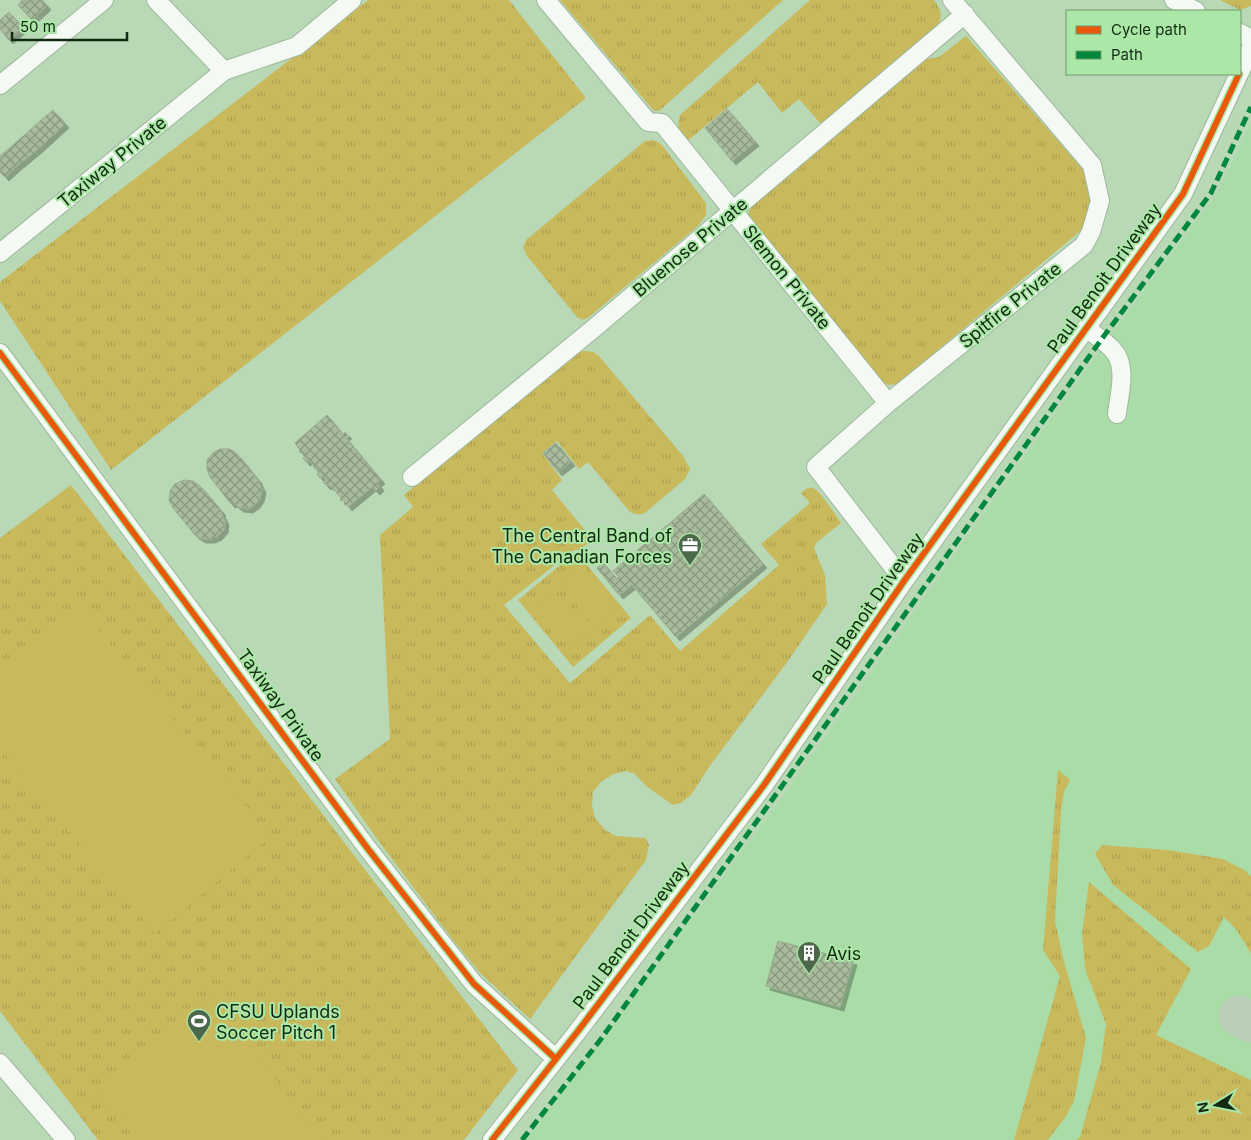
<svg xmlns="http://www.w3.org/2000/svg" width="1251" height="1140" font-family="Inter,sans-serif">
	<defs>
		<pattern id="grass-tufts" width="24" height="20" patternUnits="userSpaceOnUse" patternTransform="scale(1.25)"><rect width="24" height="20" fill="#c9b95d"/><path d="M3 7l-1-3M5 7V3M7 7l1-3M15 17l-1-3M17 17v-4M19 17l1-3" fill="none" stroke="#ac9f50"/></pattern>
		<pattern id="building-cross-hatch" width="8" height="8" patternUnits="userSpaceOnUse" patternTransform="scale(1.25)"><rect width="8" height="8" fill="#a8bb9d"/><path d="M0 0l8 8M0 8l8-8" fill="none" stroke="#88987f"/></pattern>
		<filter id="shadow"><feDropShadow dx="4" dy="4" stdDeviation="0" flood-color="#0004"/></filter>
	</defs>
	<rect width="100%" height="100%" fill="#b8d8b6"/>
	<path fill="#aadca7" d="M1251,123V1140H526L784,795L1116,328L1218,192Z"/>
	<path fill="url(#grass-tufts)" d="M368,0H509L586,98L111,470L0,301V282Z
		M560,0H783L659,111H654Z
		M810,0H934C941,10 943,14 938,25L821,124L799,99L782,113L758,82L686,142C679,132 677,127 680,115Z
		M1220,0H1251V6L1240,10Z
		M966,36L1086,173C1093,198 1099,213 1078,233L897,384L889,385L884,383L748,219C748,201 767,191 781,183L926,59L939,57Z
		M654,140L662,145L706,203V215L699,225L589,317L582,320L577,317L527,256L523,247L526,240L645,141Z
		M585,351L593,352L599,356L683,456L690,469L685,479L645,513C639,515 636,515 630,512L588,462L579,469L557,441L542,453L562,480L552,490L593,540L579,550H574L504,605L570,683L650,615L680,651L779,565L761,544L810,503L801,493C804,490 808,487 813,488C820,490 836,516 841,523L817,542L814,548L825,575L827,604L788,661L709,767L691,795L681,803L673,805L646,786L635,774L627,771L614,774L602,781L593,792L592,806L595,818L605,830L616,836L646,838L649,845L646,860L530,1019L480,973L453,940L377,839L335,779L390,739L380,535L413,507L404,495L577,352Z
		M71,485L518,1070L464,1140H98L0,1011V538Z
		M576,552L631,618L573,667L518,600Z
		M1058,770L1070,780L1064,792L1061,811L1055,921L1063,958L1086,1038L1074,1101L1065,1118L1048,1140H1014L1060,976L1043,950Z
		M1102,845L1168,850L1223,859L1246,871L1251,877V953L1235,928L1224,917L1209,946L1198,952L1113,885L1095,854Z
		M1089,882L1191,969L1156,1035L1251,1080V1140H1077L1080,1137L1101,1062L1106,1024L1085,969L1082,934Z"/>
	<path fill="#c9b95d" d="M579,569L614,611L595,627L560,586Z
		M554,591L589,633L570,649L535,607Z
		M81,609L271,836L155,934L0,748V678Z
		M209,996L323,1140H137L95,1087Z"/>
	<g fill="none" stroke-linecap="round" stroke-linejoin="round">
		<path stroke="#baceb8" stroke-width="41" d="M1239,1016L1251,1022"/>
	</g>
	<path fill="url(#building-cross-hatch)" stroke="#99ab8e" filter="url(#shadow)" d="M22,0H42L47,6L32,20L18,5Z
		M9,12L23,28L9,40L0,29V20Z
		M727,109L755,142L732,161L705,128Z
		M53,110L65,124L53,135L40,121Z
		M40,121L53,135L40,147L27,133Z
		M27,133L40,147L28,157L15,143Z
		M15,143L28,157L17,166L5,152Z
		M5,152L17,166L5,177L0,172V156Z
		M327,415L343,435L345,432L348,435L345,437L381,480L377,483L380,487L376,491L372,487L348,507L343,500L341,501L340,499L341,498L332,487L329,486V484L327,486L323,482L326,480L323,476L320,478L317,474L319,472L313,467L314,466L309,460L306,462L303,458L305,456L299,451L300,450L295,443Z
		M556,443L571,462L558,472L543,453Z
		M220,449H230L237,454L259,481H258L262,489L260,498L256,504L249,509L240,508L233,503L231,504L210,477L207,469V460L213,453Z
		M184,480L193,481L200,486L222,512L221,513L225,521L224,529L218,536L211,539H202L195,535L173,508L169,500L170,491L175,484Z
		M704,494L763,564L676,637L632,585L619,595L597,568L603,563L617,579L619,577L613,571Z
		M778,941L853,961L840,1007L766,986Z"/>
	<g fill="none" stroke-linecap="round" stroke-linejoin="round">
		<g stroke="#9eb79c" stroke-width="20">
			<path id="street" d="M156,0L224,71
				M546,0L648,122L662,123L888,403
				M1174,0L1196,11
				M1240,33L1251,39
				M1240,72L1251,48
				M0,85L104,0
				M0,253L224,71L297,46L352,0
				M1086,328C1095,335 1106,342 1113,350C1128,366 1119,395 1117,414
				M0,353L368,849L474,984L556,1059
				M412,477L593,329L965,14
				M904,581L816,467L888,403L1084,245L1091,232L1100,201L1092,165L952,0
				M0,1063L66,1140
				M492,1140L578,1031L764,785L904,581L1183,194L1239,74"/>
		</g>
		<use href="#street" stroke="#f4f9f4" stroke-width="18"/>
		<path stroke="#00873e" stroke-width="5" stroke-dasharray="10 5" stroke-linecap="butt" d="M522,1140L601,1039L1101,340L1211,193L1251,107"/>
		<g stroke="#abe7a7" stroke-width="9">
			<path id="cycleway" d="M0,353L368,849L474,984L556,1059
				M492,1140L578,1031L764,785L904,581L1183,194L1239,74"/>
		</g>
		<use href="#cycleway" stroke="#e8590c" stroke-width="6"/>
	</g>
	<defs>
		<g id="office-pin" transform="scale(1.25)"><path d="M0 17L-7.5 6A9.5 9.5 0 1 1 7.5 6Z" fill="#4d674b" stroke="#abe7a7"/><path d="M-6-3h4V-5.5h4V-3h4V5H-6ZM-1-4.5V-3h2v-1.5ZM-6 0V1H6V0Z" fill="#fff"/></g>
		<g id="building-pin" transform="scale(1.25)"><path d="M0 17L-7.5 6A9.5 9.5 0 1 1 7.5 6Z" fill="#4d674b" stroke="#abe7a7"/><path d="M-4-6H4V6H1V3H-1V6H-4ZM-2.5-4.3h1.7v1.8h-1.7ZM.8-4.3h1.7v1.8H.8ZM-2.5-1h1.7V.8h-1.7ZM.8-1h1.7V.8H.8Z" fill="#fff"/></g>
		<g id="stadium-pin" transform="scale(1.25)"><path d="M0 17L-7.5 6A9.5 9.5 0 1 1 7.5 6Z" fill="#4d674b" stroke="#abe7a7"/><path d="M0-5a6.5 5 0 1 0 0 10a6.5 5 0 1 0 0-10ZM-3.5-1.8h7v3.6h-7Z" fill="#fff"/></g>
	</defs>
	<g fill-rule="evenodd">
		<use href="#office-pin" x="690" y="545"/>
		<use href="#building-pin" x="809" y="953"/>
		<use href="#stadium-pin" x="199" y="1021"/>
	</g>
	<g text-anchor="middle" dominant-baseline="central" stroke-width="4" stroke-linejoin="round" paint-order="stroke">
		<g font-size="18" fill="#132a12" stroke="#abe7a7">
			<text transform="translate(112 162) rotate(-39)">Taxiway Private</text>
			<text transform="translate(690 247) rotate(-40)">Bluenose Private</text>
			<text transform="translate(787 277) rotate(51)">Slemon Private</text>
			<text transform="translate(1104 278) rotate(-54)">Paul Benoit Driveway</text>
			<text transform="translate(1010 305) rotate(-39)">Spitfire Private</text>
			<text transform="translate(868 608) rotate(-55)">Paul Benoit Driveway</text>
			<text transform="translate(281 705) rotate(54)">Taxiway Private</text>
			<text transform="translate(631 935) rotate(-53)">Paul Benoit Driveway</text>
		</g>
		<g font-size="18" fill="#132a12" stroke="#abe7a7" text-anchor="start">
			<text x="672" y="535" text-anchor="end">The Central Band of<tspan x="672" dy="21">The Canadian Forces</tspan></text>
			<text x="826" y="953">Avis</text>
			<text x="216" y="1011">CFSU Uplands<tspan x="216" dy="21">Soccer Pitch 1</tspan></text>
		</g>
	</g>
	<rect x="1066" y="10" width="175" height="65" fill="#abe7a7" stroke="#6e9b6b"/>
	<rect x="1076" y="26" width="25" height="8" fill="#e8590c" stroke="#6e9b6b"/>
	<text x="1111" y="35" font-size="15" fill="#132a12">Cycle path</text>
	<rect x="1076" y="51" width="25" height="8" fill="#00873e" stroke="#6e9b6b"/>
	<text x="1111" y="60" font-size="15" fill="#132a12">Path</text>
	<g transform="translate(1216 1105) rotate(260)" stroke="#abe7a7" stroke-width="4" paint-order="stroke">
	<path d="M0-4L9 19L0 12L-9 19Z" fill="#132a12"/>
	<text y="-8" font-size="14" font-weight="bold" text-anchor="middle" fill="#132a12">N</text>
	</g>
	<path d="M12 32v8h115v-8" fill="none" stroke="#132a12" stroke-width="2.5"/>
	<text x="20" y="32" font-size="15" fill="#132a12" stroke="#abe7a7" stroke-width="4" paint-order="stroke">50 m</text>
</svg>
